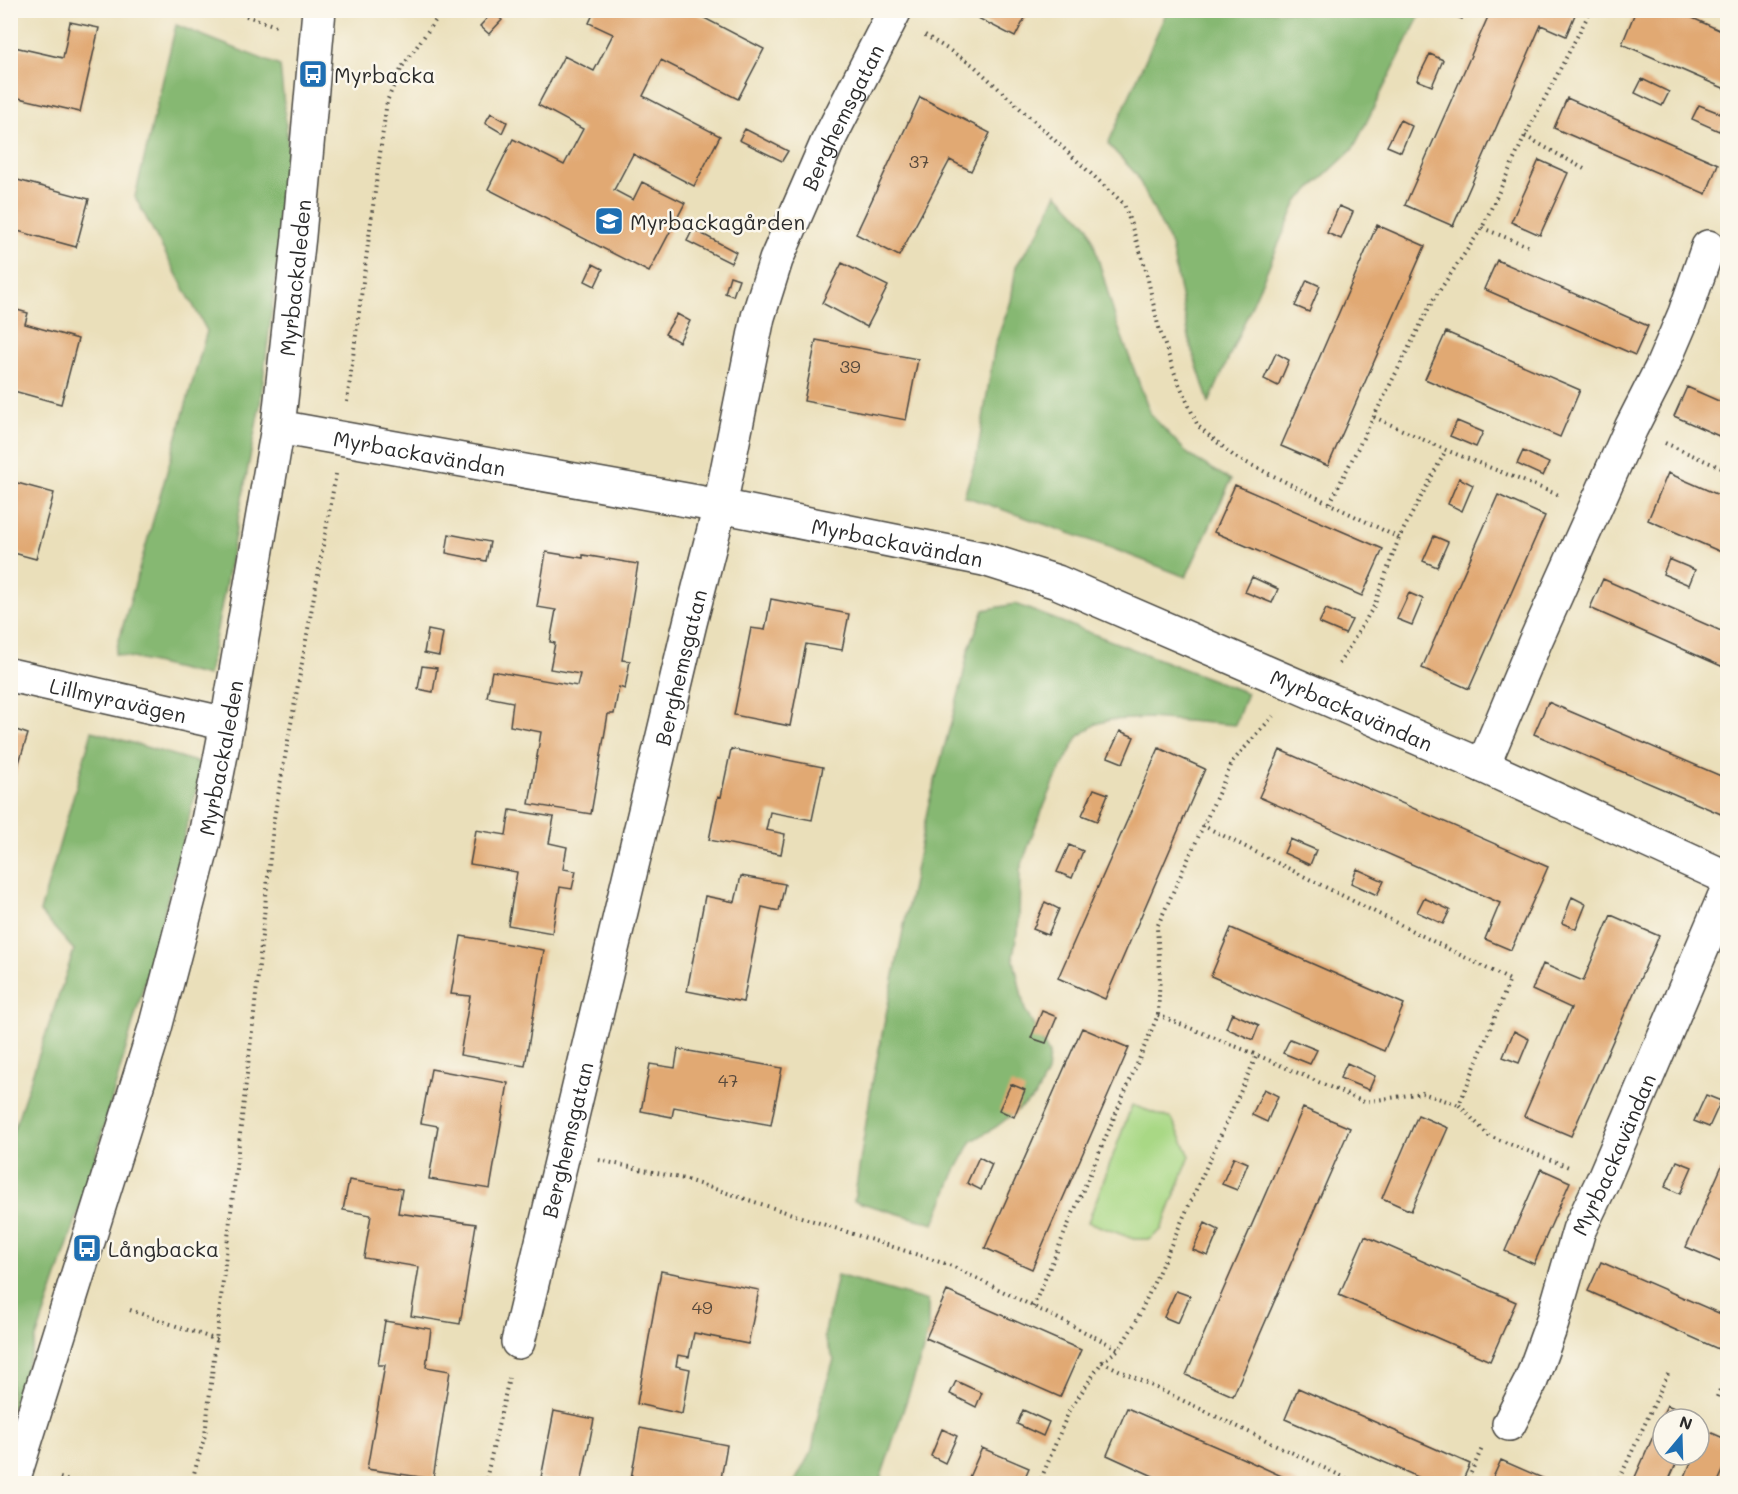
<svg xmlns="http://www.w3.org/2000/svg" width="1738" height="1494" font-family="Mali,sans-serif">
	<rect width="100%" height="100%" fill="#fbf7ec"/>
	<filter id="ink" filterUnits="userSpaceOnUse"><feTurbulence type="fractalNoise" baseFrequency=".0167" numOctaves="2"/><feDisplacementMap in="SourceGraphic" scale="12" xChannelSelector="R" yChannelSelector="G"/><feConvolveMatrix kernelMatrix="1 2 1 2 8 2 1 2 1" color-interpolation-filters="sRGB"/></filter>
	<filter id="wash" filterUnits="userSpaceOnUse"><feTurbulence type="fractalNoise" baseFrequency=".008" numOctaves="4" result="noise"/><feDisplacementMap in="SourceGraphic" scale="24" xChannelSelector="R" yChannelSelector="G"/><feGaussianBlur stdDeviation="1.35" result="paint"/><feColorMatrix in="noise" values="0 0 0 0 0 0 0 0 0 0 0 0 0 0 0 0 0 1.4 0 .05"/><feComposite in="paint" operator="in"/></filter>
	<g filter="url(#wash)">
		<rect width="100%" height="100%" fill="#eadfba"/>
		<path fill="#a9d885" stroke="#6a8258" stroke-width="1.5" d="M1132,1105L1172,1119L1190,1156L1161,1230L1150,1239H1134L1088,1222Z"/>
		<path fill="#86b872" stroke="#58724e" stroke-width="1.5" d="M1167,11H1422L1353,149L1297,202L1209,403L1191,347L1171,245L1136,174L1108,144Z
			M176,25L280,66L290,164L260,405L208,676L115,654L207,331L135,197Z
			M1057,193L1089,227L1116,321L1151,415L1190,456L1231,480L1186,577L1106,546L964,496L977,456L995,345L1011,301L1016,266L1040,230Z
			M1015,604L1247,693L1235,725L1149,718L1110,720L1096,724L1078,737L1056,778L1034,830L1020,870L1019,921L1013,956L1025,1010L1049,1054L1047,1073L1035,1097L996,1127L972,1141L955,1172L934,1224L854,1201L872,1084L928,807L962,682L968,651L984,610Z
			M92,731L203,764L162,920L88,1184L11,1413V1138L74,950L40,912Z
			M837,1275L928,1301V1330L922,1354L879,1483H794L812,1450L821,1400L834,1360L824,1337Z"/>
		<g id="blocks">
			<path fill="#e1a973" d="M595,10H689L764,49L738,99L661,60L643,96L720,136L694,186L633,154L614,190L633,200L642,182L685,203L649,272L488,189L513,139L564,165L583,129L538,105L564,56L594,71L613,34L589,23Z
				M969,10H1029L1015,37L968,13Z
				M1448,10H1465L1462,19L1447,13Z
				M1491,10H1508L1519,15L1521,10H1577L1566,36L1541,25L1453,226L1405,205Z
				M1636,10H1675L1728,34V90L1622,44Z
				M493,12L502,20L489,34L480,26Z
				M70,22L99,28L80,112L10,96V46L63,58Z
				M1430,54L1443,60L1432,86L1417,80Z
				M1642,79L1669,92L1662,106L1635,93Z
				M920,97L990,133L971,171L950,160L899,256L856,234Z
				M1567,98L1718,164L1706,194L1554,128Z
				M1699,105L1727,116L1719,131L1692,119Z
				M491,113L507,122L502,133L485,123Z
				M1400,120L1412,126L1401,152L1387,146Z
				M745,129L788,151L782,161L739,140Z
				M1539,160L1568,173L1540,235L1511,222Z
				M10,178L89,199L76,247L10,229Z
				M1339,206L1353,212L1341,239L1327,233Z
				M1377,225L1425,246L1328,466L1281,446Z
				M693,229L736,252L731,263L687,241Z
				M1497,260L1648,326L1635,355L1484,289Z
				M842,263L888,286L867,327L822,303Z
				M593,264L603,269L595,286L585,281Z
				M730,276L739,279L733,296L725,293Z
				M1307,280L1320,286L1309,312L1295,306Z
				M10,308L28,313L25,324L78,339L61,404L10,390Z
				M677,314L690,321L679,342L665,334Z
				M1446,332L1580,390L1560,437L1425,379Z
				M816,340L918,359L906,420L804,401Z
				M1276,353L1289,360L1278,386L1264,379Z
				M1687,387L1728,405V440L1674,416Z
				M1457,421L1483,432L1476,447L1450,436Z
				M1523,451L1549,463L1543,476L1517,464Z
				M1668,473L1728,499V555L1648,520Z
				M1459,478L1473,485L1462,511L1448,504Z
				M10,481L54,493L36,559L10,552Z
				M1235,485L1383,549L1362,596L1214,532Z
				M1498,495L1545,516L1469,689L1422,668Z
				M449,534L490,542L486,561L446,553Z
				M1434,536L1448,542L1437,567L1423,561Z
				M546,552L583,558V555L638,564L622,660L630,661L625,689L619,687L614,714H608L591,814L529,804L541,732L510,726L513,702L487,697L492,671L577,686L580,674L550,669L555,643L550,642L556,610L537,607Z
				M1669,559L1695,570L1689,585L1663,574Z
				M1252,577L1278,589L1272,603L1245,592Z
				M1603,579L1728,634V669L1590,608Z
				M1409,593L1423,599L1412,625L1397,619Z
				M771,599L849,614L842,650L806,644L790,726L734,715L751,628L765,630Z
				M1326,609L1352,620L1345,634L1319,623Z
				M428,630L443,633L439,656L424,653Z
				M422,666L437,668L433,692L418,689Z
				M1548,702L1728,779V817L1534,734Z
				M10,728L28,734L11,788H10Z
				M1120,731L1134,737L1123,763L1108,757Z
				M1159,748L1205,769L1105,999L1058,978Z
				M731,749L823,767L812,820L770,812L766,830L785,834L781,854L709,840L718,796L721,797Z
				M1280,750L1548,867L1511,950L1485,939L1500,903L1259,797Z
				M1094,789L1108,794L1097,821L1082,815Z
				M510,810L554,817L549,843L567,847L563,869L576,871L572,889L560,887L552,933L508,925L517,872L470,864L476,830L506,835Z
				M1290,839L1316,850L1310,865L1284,853Z
				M1069,845L1083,851L1072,878L1057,872Z
				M1357,869L1384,881L1377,895L1351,883Z
				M741,876L785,884L779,911L762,907L743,1002L687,991L705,896L735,902Z
				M1572,897L1586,904L1576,929L1562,923Z
				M1424,898L1450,910L1443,924L1417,912Z
				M1045,902L1059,909L1048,935L1033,929Z
				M1611,915L1659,936L1571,1136L1524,1116L1571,1008L1532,990L1543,964L1583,981Z
				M1231,928L1404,1004L1384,1051L1211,976Z
				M461,936L544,950L525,1066L460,1055L470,996L451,994Z
				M1042,1011L1057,1017L1046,1043L1031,1038Z
				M1232,1013L1259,1025L1253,1040L1226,1028Z
				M1082,1028L1129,1048L1032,1269L985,1248Z
				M1514,1031L1529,1039L1519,1063L1503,1057Z
				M1290,1039L1317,1050L1310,1064L1283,1053Z
				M678,1049L782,1068L771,1125L674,1107L672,1117L641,1111L650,1064L675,1068Z
				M1347,1063L1375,1076L1369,1090L1340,1078Z
				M431,1069L508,1083L490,1189L429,1179L438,1126L421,1123Z
				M1011,1084L1025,1090L1014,1117L999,1110Z
				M1264,1089L1278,1096L1267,1122L1252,1115Z
				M1706,1095L1721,1101L1709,1127L1694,1121Z
				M1303,1108L1350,1128L1233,1396L1186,1375Z
				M1418,1115L1448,1128L1411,1211L1382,1198Z
				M1728,1152V1265L1686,1247Z
				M979,1157L992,1164L981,1190L967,1183Z
				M1234,1157L1248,1163L1237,1190L1222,1184Z
				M1677,1161L1692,1167L1680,1194L1665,1187Z
				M1541,1169L1570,1182L1534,1264L1505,1251Z
				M349,1180L402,1189L398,1213L476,1224L460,1324L411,1316L419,1267L364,1258L371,1215L343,1210Z
				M1205,1223L1219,1230L1208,1256L1193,1250Z
				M1365,1236L1516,1302L1490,1361L1339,1295Z
				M1601,1262L1728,1317V1346L1725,1352L1588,1291Z
				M661,1271L759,1290L748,1344L694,1333L689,1357L678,1355L676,1366L690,1369L682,1414L637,1404Z
				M947,1291L1081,1350L1060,1397L926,1338Z
				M1176,1291L1190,1296L1178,1323L1164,1317Z
				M385,1321L431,1329L426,1367L450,1371L433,1479L367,1469L385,1365H378Z
				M956,1381L982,1393L976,1407L950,1394Z
				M1298,1388L1470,1464L1461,1484H1434L1285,1419Z
				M1667,1405L1700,1419H1663V1455H1680L1667,1484H1632Z
				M1127,1408L1242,1458L1299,1484H1170L1164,1481L1107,1455Z
				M1023,1410L1049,1422L1043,1436L1017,1424Z
				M554,1411L594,1419L581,1484H568L541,1478Z
				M640,1428L727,1445L720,1484H630Z
				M942,1429L957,1436L945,1463L931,1456Z
				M1705,1430L1728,1440V1460L1717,1484H1682L1694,1455H1699V1444Z
				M982,1448L1029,1468L1022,1484H966Z
				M1501,1460L1556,1484H1490Z"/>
		</g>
	</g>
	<g filter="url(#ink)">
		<use href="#blocks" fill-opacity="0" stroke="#484640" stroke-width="1.5"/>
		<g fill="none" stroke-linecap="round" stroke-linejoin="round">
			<g stroke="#484640" stroke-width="36">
				<g id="minor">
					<path id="s1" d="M278,427L720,506L984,559L1057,582L1483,766L1728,878"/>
					<path id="s2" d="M10,675L227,724"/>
					<path d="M1483,766L1535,642L1631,428L1661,369L1685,313L1708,247"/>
					<path id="s3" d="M518,1342L690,623L720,506L758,317L776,260L827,143L895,10"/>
					<path id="s4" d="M1509,1424L1531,1381L1552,1323L1579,1230L1603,1180L1728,888"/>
					<path id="s5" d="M12,1484L155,1028L204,841L227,724L278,427L299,236L319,10"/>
				</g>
			</g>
			<path stroke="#484640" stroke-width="4" stroke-dasharray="1.5 4.5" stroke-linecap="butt" d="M229,10L279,27
				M925,35L973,65L1124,204L1145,266L1158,325L1176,377L1198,426L1235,457L1399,538
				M1525,136L1586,170
				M1482,228L1528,246
				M347,402L387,101L402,67L443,10
				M1374,417L1446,450L1561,496
				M1665,443L1728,471
				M1330,503L1433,300L1482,228L1525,136L1591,10
				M1339,664L1374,606L1399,538L1446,450
				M1202,825L1510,980L1459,1105L1489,1136L1569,1167
				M1158,1015L1257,1055L1364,1102L1422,1093L1459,1105
				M599,1160L684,1179L952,1266L1119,1349
				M1033,1307L1158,1015L1160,974L1157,927L1233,761L1273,716
				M130,1310L217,1340
				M1102,1362L1358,1484
				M1717,1397L1728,1370
				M60,1478L79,1484
				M191,1484L205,1435L254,1014L274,818L336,474
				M485,1484L509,1378
				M1039,1484L1069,1411L1102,1362L1119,1349L1137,1320L1257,1055
				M1466,1484L1482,1448
				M1617,1484L1668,1374"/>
			<use href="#minor" stroke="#fff" stroke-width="33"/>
		</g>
	</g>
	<defs>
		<g id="bus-square" transform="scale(1.5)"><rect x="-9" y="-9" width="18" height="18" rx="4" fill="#1f6fb2" stroke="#fbf7ec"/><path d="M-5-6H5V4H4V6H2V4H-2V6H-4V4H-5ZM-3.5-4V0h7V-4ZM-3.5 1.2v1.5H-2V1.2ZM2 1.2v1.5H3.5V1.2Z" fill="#fff"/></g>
		<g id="school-square" transform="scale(1.5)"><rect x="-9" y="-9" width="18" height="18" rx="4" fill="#1f6fb2" stroke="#fbf7ec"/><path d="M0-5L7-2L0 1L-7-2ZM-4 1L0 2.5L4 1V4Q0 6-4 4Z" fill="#fff"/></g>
	</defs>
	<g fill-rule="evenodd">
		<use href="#bus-square" x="313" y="74"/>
		<use href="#school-square" x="609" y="221"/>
		<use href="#bus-square" x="87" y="1248"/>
	</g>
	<g text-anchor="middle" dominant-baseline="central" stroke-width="5" stroke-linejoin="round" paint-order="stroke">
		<g font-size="18" fill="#584a3d">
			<text x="919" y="161">37</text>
			<text x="850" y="366">39</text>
			<text x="728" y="1080">47</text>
			<text x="702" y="1307">49</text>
		</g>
		<g font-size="21" fill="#2b2b2b" stroke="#fbf7ec" text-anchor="start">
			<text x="334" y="74">Myrbacka</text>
			<text x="630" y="221">Myrbackagården</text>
			<text x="108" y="1248">Långbacka</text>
		</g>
		<g font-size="21" fill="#2b2b2b" stroke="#fbf7ec">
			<text stroke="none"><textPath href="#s3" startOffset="1270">Berghemsgatan</textPath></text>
			<text stroke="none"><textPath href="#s5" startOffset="1242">Myrbackaleden</textPath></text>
			<text stroke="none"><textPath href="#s1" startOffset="144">Myrbackavändan</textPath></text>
			<text stroke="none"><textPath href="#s1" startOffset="630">Myrbackavändan</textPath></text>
			<text stroke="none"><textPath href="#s3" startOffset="694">Berghemsgatan</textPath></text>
			<text stroke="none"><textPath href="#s2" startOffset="111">Lillmyravägen</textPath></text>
			<text stroke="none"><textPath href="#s1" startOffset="1116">Myrbackavändan</textPath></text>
			<text stroke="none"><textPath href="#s5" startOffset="756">Myrbackaleden</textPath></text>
			<text stroke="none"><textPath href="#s3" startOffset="208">Berghemsgatan</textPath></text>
			<text stroke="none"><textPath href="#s4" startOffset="290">Myrbackavändan</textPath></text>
		</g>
	</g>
	<rect width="1738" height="1494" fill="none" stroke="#fbf7ec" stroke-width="36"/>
	<g transform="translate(1681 1437) rotate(19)"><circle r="28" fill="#fbf7ec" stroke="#a8a59f" stroke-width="1.5"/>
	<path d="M0-4.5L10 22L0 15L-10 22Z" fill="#1f6fb2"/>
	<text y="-9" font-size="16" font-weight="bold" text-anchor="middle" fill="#2b2b2b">N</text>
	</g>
</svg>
